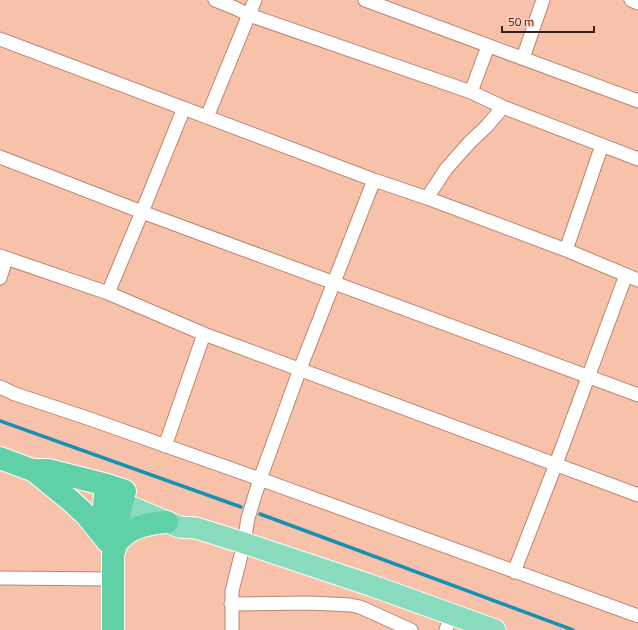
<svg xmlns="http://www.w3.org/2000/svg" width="638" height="630" font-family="'Titillium Web',sans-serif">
	<rect width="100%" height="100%" fill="#f7c1aa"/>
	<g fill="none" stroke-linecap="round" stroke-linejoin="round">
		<path stroke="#1890b3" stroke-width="3.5" d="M0,421L241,507
			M260,514L573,630"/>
		<g stroke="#b98671" stroke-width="15">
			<path id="minor" d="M215,0L235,8L249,15L471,92L503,107L638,159
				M365,0L638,101
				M631,0L638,3
				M0,39L374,180L427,198L566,250L638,280
				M523,58L543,0
				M471,92L488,46
				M207,117L255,0
				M0,157L142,212L638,395
				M427,198L446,169L470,142L487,126L503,107
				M566,250L602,145
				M0,256L108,293L204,334L638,495
				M0,278L6,259
				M108,293L142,212L184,108
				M0,387L15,394L90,419L260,479L638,616
				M165,446L204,334
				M514,572L556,464L626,275
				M0,578L113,579
				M231,604L306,603L332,604L350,605L360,607L411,630
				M232,630V591L244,543L248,518L260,479L300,369L374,180
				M446,630L451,614"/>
		</g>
		<g stroke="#fff" stroke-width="23">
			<path id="primary" d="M122,503L179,527L196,528L244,543L370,585L495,630"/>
		</g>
		<g stroke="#fff" stroke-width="24">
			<path id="trunk" d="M0,458L32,470L45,477
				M32,470H48L107,485L125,491L120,511L117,542L113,555V630
				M38,474L71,501L86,515L108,542
				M107,485C103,503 102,523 107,541
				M117,542C120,540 123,536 126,534C138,525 153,523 167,522"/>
		</g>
		<use href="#minor" stroke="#fff" stroke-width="13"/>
		<use href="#primary" stroke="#88dcbd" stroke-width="21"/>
		<use href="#trunk" stroke="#60d0a7" stroke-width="22"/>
	</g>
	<path d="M502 26v6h92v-6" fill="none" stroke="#342018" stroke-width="2"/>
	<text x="508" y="26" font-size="12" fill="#342018" stroke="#fdd1bf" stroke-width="3" paint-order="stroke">50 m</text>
</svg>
